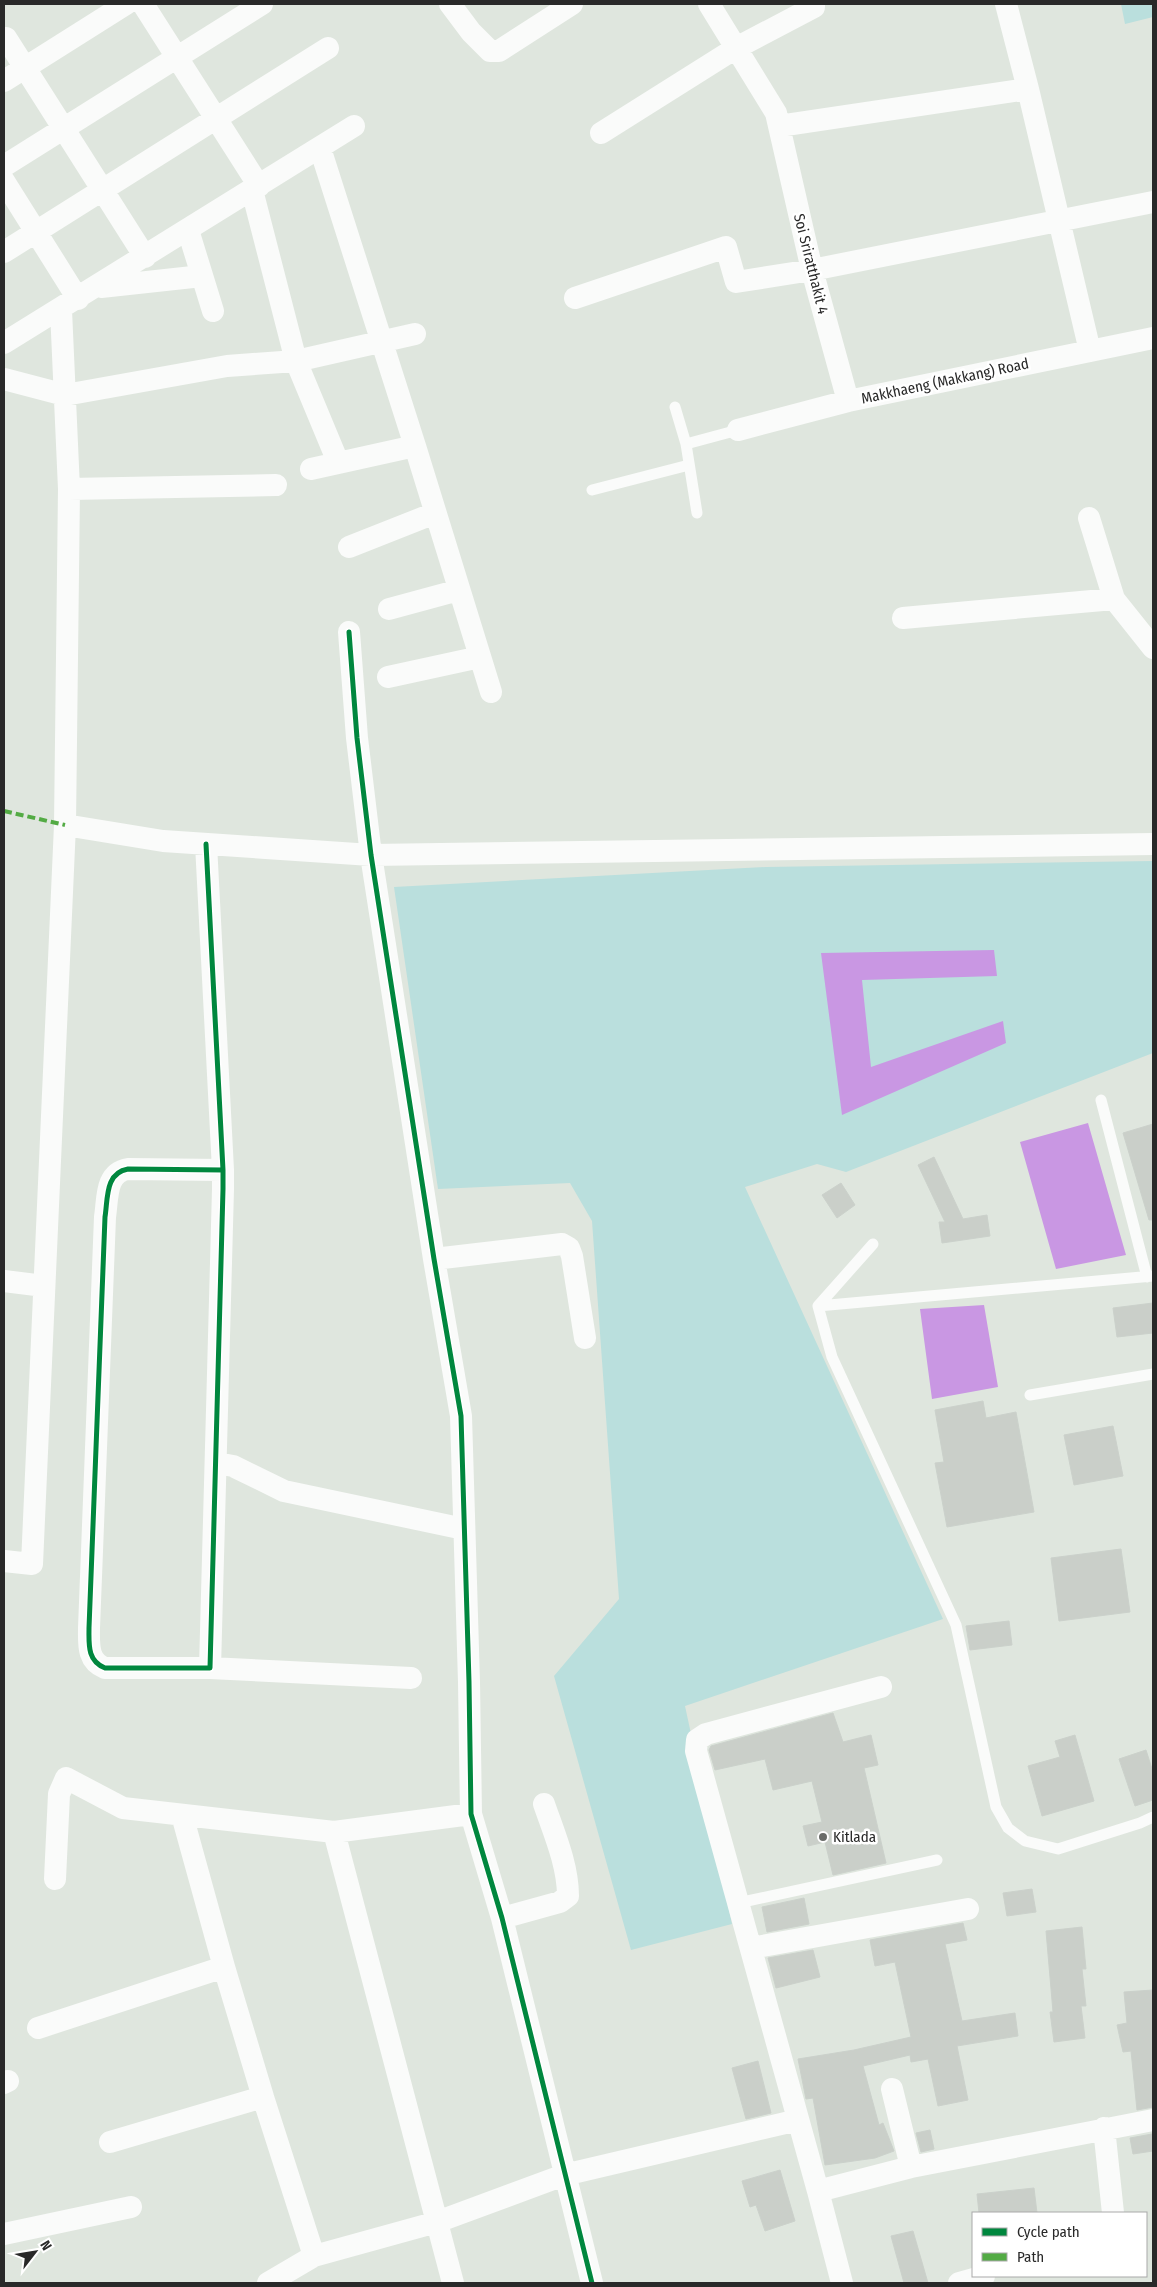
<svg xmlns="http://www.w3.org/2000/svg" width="1157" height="2287" font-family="'Fira Sans Condensed',sans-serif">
	<rect width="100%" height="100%" fill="#dfe6de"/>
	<path fill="#badfdd" d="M1121,4H1153V17L1125,24Z
		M1153,861V1053L846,1172L817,1164L745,1187L943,1619L685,1706L732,1924L631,1950L554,1676L619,1599L592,1221L570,1183L438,1189L394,887L766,867Z"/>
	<path fill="#c997e3" d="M994,950L997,976L862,980L871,1067L1003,1021L1006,1043L842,1115L821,953Z
		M1088,1123L1126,1255L1056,1269L1020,1142Z
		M984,1305L998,1387L932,1399L920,1309Z"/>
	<path fill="#cacfc9" stroke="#cbd1cb" d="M1153,1124V1220H1149L1123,1133Z
		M934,1157L963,1219L987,1215L990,1236L942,1243L939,1222H945L918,1165Z
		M841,1183L855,1205L837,1218L822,1195Z
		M1153,1303V1333L1117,1337L1113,1308Z
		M983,1401L986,1418L1016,1412L1034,1512L947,1527L935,1463L944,1462L935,1410Z
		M1113,1426L1123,1476L1074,1485L1064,1435Z
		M1121,1549L1130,1612L1059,1621L1051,1558Z
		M1009,1621L1012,1645L970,1650L966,1626Z
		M833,1713L843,1742L871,1735L878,1765L864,1768L886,1863L833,1875L825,1842L808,1846L803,1826L822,1822L812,1781L773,1790L765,1759L715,1770L709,1750L711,1746Z
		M1075,1735L1094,1801L1042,1816L1028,1766L1060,1757L1055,1741Z
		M1146,1750L1153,1772V1800L1135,1806L1119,1759Z
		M1032,1889L1036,1912L1007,1916L1003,1893Z
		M804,1898L809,1924L767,1932L762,1907Z
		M963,1923L967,1940L945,1944L962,2021L1015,2013L1018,2036L957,2046L968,2100L938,2106L928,2059L911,2062L910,2055L863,2066L879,2125L883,2123L894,2151L875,2158L825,2165L813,2098L806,2099L798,2059L854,2050L911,2037L895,1962L875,1966L870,1940Z
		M1082,1927L1086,1969H1082L1086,2006H1081L1085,2038L1054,2042L1050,2012H1053L1046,1931Z
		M813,1950L820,1977L776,1988L768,1958Z
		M1153,1990V2107L1137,2110L1131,2051L1123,2052L1117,2025L1127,2023L1124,1992Z
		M758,2061L771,2113L746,2119L732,2068Z
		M930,2130L934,2149L921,2152L916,2133Z
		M1152,2134L1153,2151L1133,2154L1130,2138Z
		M780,2170L795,2221L765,2231L756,2205L750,2207L742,2181Z
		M1034,2188L1037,2213H979L977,2194Z
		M913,2231L928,2283H904L891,2236Z"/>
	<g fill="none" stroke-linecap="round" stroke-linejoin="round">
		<path stroke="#fafbfa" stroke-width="11" d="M675,407L686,444L697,513
			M686,444L738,430
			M592,490L689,465
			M1101,1100L1147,1277
			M873,1244L818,1306L832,1357L956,1625L996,1807L1008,1828L1025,1841L1058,1849L1140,1823L1153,1817
			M818,1306L1153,1276
			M1030,1395L1153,1374
			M738,1903L937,1860"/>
		<path stroke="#fafbfa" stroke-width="22" d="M143,4L259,186
			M450,4L471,32L490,51H499L572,4
			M709,4L776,113L812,270L848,401
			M1006,4L1028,89
			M6,38L145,257
			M4,81L126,4
			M779,126L1028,89L1090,351
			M601,133L736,48L814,7V4
			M4,166L262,4
			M4,181L78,299
			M252,190L296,361L338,462
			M188,230L213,311
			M4,252L328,48
			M101,287L202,276
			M575,298L726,247L736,282L812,270L1153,202
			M61,310L69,489
			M4,343L354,126
			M4,379L65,395L227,366L296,361L415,334
			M738,430L848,401L1153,338
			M415,446L491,692
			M311,469L415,446L320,148
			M1089,518L1114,599L1153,648
			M349,547L435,513
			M389,609L459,590
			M903,618L1114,599
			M349,632L357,738L371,855L434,1259L461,1416L469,1682L471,1814L502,1918L592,2283
			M388,677L480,657
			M65,825L163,841L371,855L1153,844
			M206,844L223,1170V1189L210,1668H105C87,1661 89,1644 89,1628L105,1217C108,1198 105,1173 128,1169L223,1170
			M434,1259L562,1244L569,1248L572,1256L585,1338
			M4,1281L44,1286
			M217,1463L233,1466L284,1491L464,1529
			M4,1561L32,1564L65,825L69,489L276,485
			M210,1668L411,1678
			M182,1815L224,1967
			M55,1879L59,1794L66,1778L123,1808L334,1832
			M502,1918L560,1902L568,1896C568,1865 554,1833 544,1804
			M751,1948L968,1909
			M38,2028L224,1967L263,2097
			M4,2083L8,2081
			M892,2089L911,2167
			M1104,2128L1113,2213
			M110,2142L263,2097L314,2256
			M818,2191L696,1751L697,1740L706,1734L881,1687
			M4,2234L131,2207
			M268,2283L314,2256L437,2222L564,2175L798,2120
			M453,2283L334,1832L471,1814
			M842,2283L818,2191L911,2167L1153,2120
			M959,2283L984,2276"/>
		<path stroke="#53ab44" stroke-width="4" stroke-dasharray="8 4" stroke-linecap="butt" d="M4,811L65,825"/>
		<g stroke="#fff" stroke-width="8">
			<path id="cycleway" d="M349,632L357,738L371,855L434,1259L461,1416L469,1682L471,1814L502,1918L592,2283
				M206,844L223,1170V1189L210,1668H105C87,1661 89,1644 89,1628L105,1217C108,1198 105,1173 128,1169L223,1170"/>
		</g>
		<use href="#cycleway" stroke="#00873e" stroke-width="5"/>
	</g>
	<circle fill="#696b68" stroke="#fff" stroke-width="2" cx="823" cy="1837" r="5"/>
	<g text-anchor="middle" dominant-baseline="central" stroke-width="5" stroke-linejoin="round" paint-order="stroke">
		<g font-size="15" fill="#292929" stroke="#fff">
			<text transform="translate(811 264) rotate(76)">Soi Sriratthakit 4</text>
			<text transform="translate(945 381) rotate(-12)">Makkhaeng (Makkang) Road</text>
		</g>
		<g font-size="15" fill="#292929" stroke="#fff" text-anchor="start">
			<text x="833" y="1837">Kitlada</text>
		</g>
	</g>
	<rect width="1157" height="2287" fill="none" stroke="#292929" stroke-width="10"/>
	<rect x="972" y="2212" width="175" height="65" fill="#ffffff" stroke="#a9a9a9"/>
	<rect x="982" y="2228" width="25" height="8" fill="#00873e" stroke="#a9a9a9"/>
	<text x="1017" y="2237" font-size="15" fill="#292929">Cycle path</text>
	<rect x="982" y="2253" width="25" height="8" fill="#53ab44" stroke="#a9a9a9"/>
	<text x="1017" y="2262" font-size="15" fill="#292929">Path</text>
	<g transform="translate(35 2252) rotate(59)" stroke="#ffffff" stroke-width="4" paint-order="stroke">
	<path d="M0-4L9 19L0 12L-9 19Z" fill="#292929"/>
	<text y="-8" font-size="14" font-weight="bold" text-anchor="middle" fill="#292929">N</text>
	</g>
</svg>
